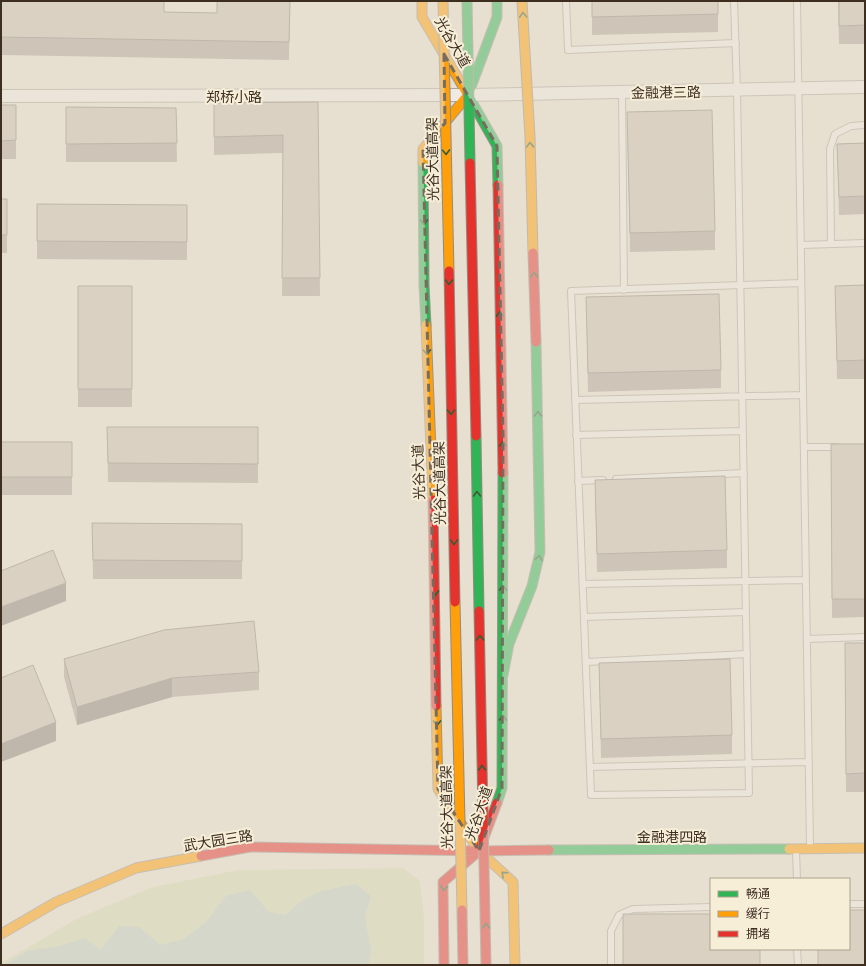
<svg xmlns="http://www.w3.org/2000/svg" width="866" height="966" font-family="'Playfair Display','Noto Sans SC',serif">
	<rect width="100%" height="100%" fill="#e7e0d1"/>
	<path fill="#d6d7b3" d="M403,868L420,881L424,918V965H1V963L78,918L153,887L238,870Z"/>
	<path fill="#bcccc2" d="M356,884L371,896L365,917L371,952L368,965H4L27,951L60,946L85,938L101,950L119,926L139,927L160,945L184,939L207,921L226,896L250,890L269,912L285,915L303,900L321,891Z"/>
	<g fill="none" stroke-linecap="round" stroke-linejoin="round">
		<g stroke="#ada599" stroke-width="8">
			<path id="lane" d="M566,1L568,50L736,43
				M734,1L737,90L749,793L591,795L571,291L801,283
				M797,1L810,847
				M622,93L624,290
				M831,244L830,149L835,134L851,126L865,125
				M801,245L865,243
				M575,400L803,395
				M576,435L743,431
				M804,447H837
				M616,479L744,473
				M578,481L603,480
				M583,584L806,580
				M584,617L746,612
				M807,639L865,637
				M586,662L747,654
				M590,767L809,762
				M796,851L797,879
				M849,904H865
				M797,949L798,965
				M611,965V931L619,915L633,909L711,907"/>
		</g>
		<g stroke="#ada599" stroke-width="14">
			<path id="street" d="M1,96L468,95L865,87"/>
		</g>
		<g stroke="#9c958a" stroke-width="11">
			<path id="fast" d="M497,1V17L468,95L497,146L498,185
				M423,162L424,285L426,325
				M503,675L509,644L532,586L540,552L536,342
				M497,803L502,788L503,473
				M549,850L789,849"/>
		</g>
		<g stroke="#9c958a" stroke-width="11">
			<path id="slow" d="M422,1V17L468,95L423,149V162
				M426,325L433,500
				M436,706L438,789L479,851L513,882L515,965
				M789,849L865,848
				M1,934L56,902L136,868L201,856"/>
		</g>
		<g stroke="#9c958a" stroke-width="11">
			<path id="jam" d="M498,185L503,473
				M433,500L436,706
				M201,856L250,847L479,851L549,850
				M444,965L443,882L479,851L497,803"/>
		</g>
		<use href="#lane" stroke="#efebe3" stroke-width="6"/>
		<use href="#street" stroke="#efebe3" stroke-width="12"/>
		<use href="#fast" stroke="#30b455" stroke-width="9"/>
		<use href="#slow" stroke="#ff9f0a" stroke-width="9"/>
		<use href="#jam" stroke="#e5322d" stroke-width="9"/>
		<g stroke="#928b80" stroke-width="11" stroke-linecap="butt">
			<path id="fast-bridge" d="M467,1L470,163
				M476,436L479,611"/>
		</g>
		<g stroke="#928b80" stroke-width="11" stroke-linecap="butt">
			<path id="slow-bridge" d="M443,1L449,271
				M522,1L530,137L533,253
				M455,602L462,910"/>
		</g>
		<g stroke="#928b80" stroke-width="11" stroke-linecap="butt">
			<path id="jam-bridge" d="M470,163L476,436
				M533,253L536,342
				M449,271L455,602
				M479,611L486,965
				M462,910L463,965"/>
		</g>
		<use href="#fast-bridge" stroke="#30b455" stroke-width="9"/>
		<use href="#slow-bridge" stroke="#ff9f0a" stroke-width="9"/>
		<use href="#jam-bridge" stroke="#e5322d" stroke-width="9"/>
	</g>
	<path fill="#afa499" d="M1,1L164,12L217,13V1H290L289,60L1,55Z
		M592,1H718V32L592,35Z
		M838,1H865V44H839Z
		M318,102L320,296H282L283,153L214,155V103Z
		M1,105H16V159H1Z
		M66,107L176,108L177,162H66Z
		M627,112L715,231V250L630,252Z
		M865,143V214L839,215L837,144Z
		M1,199H7V253H1Z
		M37,204L187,205V260L37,259Z
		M865,285V379H837L835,286Z
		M78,286H132V407H78Z
		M586,297L721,370V388L588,392Z
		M107,427H258V483L108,482Z
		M1,442H72V495H1Z
		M831,444H865V617L832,618Z
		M595,480L727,550V568L597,572Z
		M92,523L242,524V579H93Z
		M845,643H865V792H846Z
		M64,659L259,672V690L172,697L77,725L64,677Z
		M599,663L732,735V754L601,758Z"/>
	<path fill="#8e867d" d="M66,583V601L1,626V607Z
		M172,678V697L77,725V707Z
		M56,722V741L1,762V744Z"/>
	<path fill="#cbbfb2" stroke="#8e867d" d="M1,1H164V12L217,13V1H290L289,42L1,37Z
		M592,1H718V14L592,17Z
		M839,1H865V25L839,26Z
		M318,102L320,278H282L283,135L214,137V103Z
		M1,105H16V140L1,141Z
		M66,107L176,108L177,143L66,144Z
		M712,110L715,231L630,233L627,112Z
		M865,143V196L839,197L837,144Z
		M1,199H7V235H1Z
		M37,204L187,205V242L37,241Z
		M865,285V360L837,361L835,286Z
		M78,286H132V389H78Z
		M719,294L721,370L588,373L586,297Z
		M107,427H258V464L108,463Z
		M1,442H72V477H1Z
		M831,444H865V599H832Z
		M725,476L727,550L597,554L595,480Z
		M92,523L242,524V561L93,560Z
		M53,550L66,583L1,607V571Z
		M254,621L259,672L172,678L77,707L64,659L164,630Z
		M845,643H865V773L846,774Z
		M730,659L732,735L601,739L599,663Z
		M33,665L56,722L1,744V678Z
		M849,910H865V965H818V949H849Z
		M623,914H711V949H760V965H623Z"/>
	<defs><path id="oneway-chevron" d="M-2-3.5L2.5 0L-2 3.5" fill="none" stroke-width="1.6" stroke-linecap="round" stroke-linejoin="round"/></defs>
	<g stroke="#385d33">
		<use href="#oneway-chevron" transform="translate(523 15) rotate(-93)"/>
		<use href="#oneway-chevron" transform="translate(530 145) rotate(-92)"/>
		<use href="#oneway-chevron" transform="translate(446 152) rotate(89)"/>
		<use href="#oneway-chevron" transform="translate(424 222) rotate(90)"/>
		<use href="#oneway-chevron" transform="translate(534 275) rotate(-92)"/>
		<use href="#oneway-chevron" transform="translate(449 282) rotate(89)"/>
		<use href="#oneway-chevron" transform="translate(500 314) rotate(-91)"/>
		<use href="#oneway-chevron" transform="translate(427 352) rotate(87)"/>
		<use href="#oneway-chevron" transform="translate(451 412) rotate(89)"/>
		<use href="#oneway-chevron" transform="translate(538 414) rotate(-91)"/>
		<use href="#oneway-chevron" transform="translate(503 444) rotate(-91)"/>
		<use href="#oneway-chevron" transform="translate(477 494) rotate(-91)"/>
		<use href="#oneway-chevron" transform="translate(454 542) rotate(89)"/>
		<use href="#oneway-chevron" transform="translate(539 558) rotate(-79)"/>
		<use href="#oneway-chevron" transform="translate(503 588) rotate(-90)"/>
		<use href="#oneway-chevron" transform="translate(435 593) rotate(89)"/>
		<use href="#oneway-chevron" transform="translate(480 638) rotate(-91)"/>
		<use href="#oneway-chevron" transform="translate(503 718) rotate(-90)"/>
		<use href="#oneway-chevron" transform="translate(437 723) rotate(89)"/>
		<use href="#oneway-chevron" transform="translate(482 768) rotate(-91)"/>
		<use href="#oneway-chevron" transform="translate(504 874) rotate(-138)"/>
		<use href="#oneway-chevron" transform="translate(444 888) rotate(94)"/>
		<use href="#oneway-chevron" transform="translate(486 926) rotate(-91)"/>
	</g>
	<path d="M0 0H866V966H0ZM444,54L497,146L503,436L502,788L479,851L438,789L423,149L445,123Z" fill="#e7e0d1" fill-opacity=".55" fill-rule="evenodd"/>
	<path fill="none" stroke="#786c5e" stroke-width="3" stroke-dasharray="8 5" stroke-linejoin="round" d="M444,54L497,146L503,436L502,788L479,851L438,789L423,149L445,123Z"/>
	<g text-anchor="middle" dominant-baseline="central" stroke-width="4" stroke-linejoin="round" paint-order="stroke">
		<g font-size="14" fill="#3d2e20" stroke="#f7eed8">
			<text transform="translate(453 42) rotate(60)">光谷大道</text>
			<text transform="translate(666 92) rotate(-1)">金融港三路</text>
			<text x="234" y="96">郑桥小路</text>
			<text transform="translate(432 159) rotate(-91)">光谷大道高架</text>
			<text transform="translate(418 472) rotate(-92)">光谷大道</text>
			<text transform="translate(439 483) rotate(-91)">光谷大道高架</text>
			<text transform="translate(446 807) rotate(-91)">光谷大道高架</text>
			<text transform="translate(478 813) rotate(-71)">光谷大道</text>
			<text x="672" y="836">金融港四路</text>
			<text transform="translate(218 840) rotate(-9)">武大园三路</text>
		</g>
	</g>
	<rect width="866" height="966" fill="none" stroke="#3d2e20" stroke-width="4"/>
	<rect x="710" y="878" width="140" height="72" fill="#f7eed8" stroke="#ada18e"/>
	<rect x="718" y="891" width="20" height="6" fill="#30b455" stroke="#ada18e"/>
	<text x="746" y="898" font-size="12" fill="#3d2e20">畅通</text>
	<rect x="718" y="911" width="20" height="6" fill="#ff9f0a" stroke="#ada18e"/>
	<text x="746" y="918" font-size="12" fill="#3d2e20">缓行</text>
	<rect x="718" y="931" width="20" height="6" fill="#e5322d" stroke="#ada18e"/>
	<text x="746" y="938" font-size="12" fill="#3d2e20">拥堵</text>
</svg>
